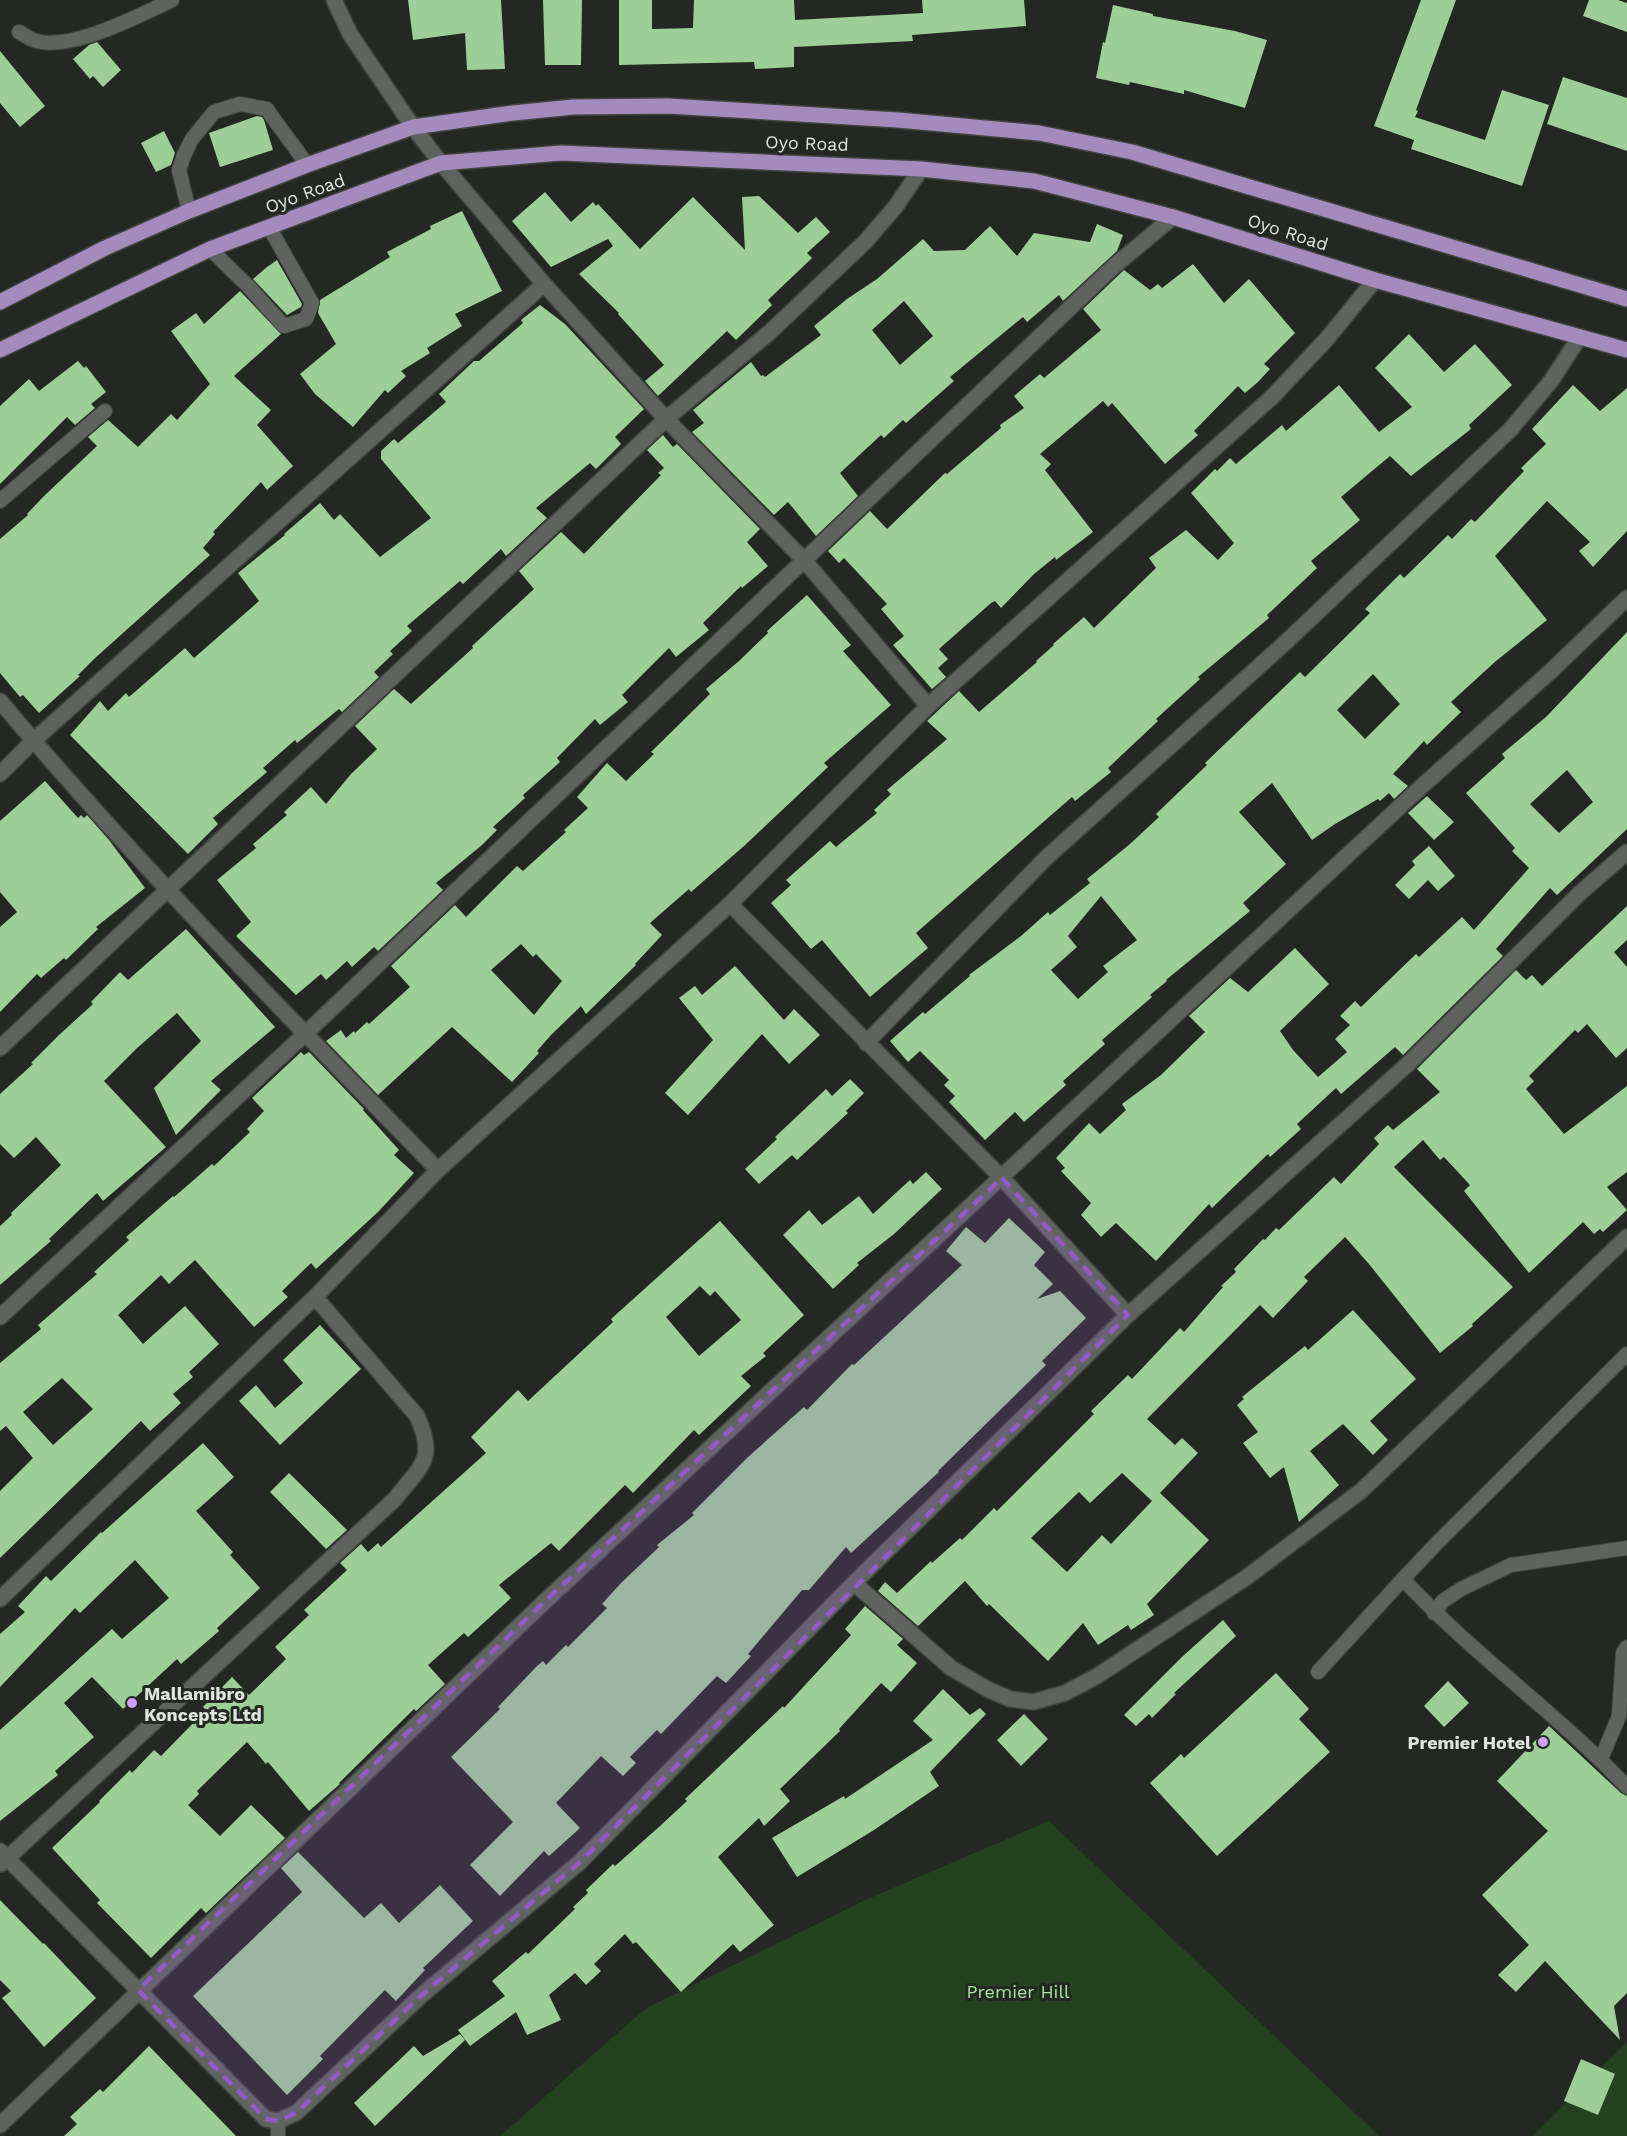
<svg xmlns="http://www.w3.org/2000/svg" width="1627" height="2136" font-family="'Work Sans',sans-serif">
	<rect width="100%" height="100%" fill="#232822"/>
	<path fill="#244220" d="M1049,1821L1379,2136H500L645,2009L863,1901Z
		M1627,2042V2136H1533Z"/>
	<path fill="#9ece98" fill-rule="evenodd" d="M408,0H501L505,69L467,70L465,33L413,40Z
		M543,0H582L581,65H545Z
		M619,0H652V29L693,28L694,0H794L795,20L923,13L922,0H1024L1026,26L912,35L913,41L794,47V67L755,69L754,62L619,65Z
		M1421,0H1456L1416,110L1418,111L1415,117L1485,140L1502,90L1549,105L1522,186L1411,149L1414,140L1374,126Z
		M1589,0H1618L1627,3V32L1583,16Z
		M1113,5L1153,14V16L1235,31L1267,40L1245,108L1184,90V94L1130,82L1129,85L1096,78L1103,42L1105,43Z
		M97,42L121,70L103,87L93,76L90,79L73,59L89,45Z
		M0,51L45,106L20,127L0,103Z
		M1563,77L1627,98V151L1547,124Z
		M257,116L262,117L264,120L273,150L220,167L209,133Z
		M164,131L175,153L171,165L156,172L141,143Z
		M545,192L571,222L593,202L596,206L598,204L640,249L693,197L745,250L742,197L759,196L798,233L816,217L830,232L807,253L812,258L768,300L772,305L736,340L727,331L658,396L645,381L664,365L618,314L619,313L579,274L613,246L608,239L551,267L512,221Z
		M462,211L502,291L455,314L462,326L427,348L430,353L401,371L406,376L388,393L385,390L353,427L315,394L300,374L336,344L318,313L320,300L390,257L387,252L431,229L430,226Z
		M1097,224L1123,235L1117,251L1063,301L1059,295L1027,322L1023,317L950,377L954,381L906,423L903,420L884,438L881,435L840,473L858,496L816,536L788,502L774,515L692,432L704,423L693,410L751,362L761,376L763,375L765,377L821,335L814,326L847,299L877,279L923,239L934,251L965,250L990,226L1017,256L1034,233L1090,242ZM904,301L933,336L900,365L872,330Z
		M277,260L302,304L301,307L287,315L253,279L267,267Z
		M1193,264L1224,303L1249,279L1295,333L1264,364L1270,369L1258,382L1245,393L1238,386L1194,431L1198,435L1165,464L1112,403L1108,407L1103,401L1040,454L1051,464L1045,470L1093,532L1056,560L1055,557L1034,574L1001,608L995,601L991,603L939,649L948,659L938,668L946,677L932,689L893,645L904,636L881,609L887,604L844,558L839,563L828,551L870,511L887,529L945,473L947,474L1001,428L1000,425L1024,408L1014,396L1040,374L1044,378L1101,330L1083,309L1124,270L1150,290L1158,284L1162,288Z
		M240,291L281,334L234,376L271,410L257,425L293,466L267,490L261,482L213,532L215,534L203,548L210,555L94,659L78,675L80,676L39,713L23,695L20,697L0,673V539L28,515L27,514L43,497L97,446L88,437L108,420L138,447L171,414L177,420L210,384L171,331L196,313L204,324Z
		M540,305L565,324L644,409L615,437L621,444L596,469L590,463L536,508L547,518L506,556L501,549L463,584L460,581L407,626L412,631L390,651L393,654L374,672L379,677L342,712L339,709L297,743L295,740L263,768L267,772L213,818L218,824L188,854L70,735L100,701L108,711L126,693L129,697L185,648L194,658L259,601L238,573L285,535L284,534L320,503L334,520L340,514L380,557L431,518L381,459V451L394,439L398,443L446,402L439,394L474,361H479L523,323L521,320Z
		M1409,334L1444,372L1475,344L1512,385L1469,425L1471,429L1411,476L1390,456L1341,497L1360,520L1311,561L1317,568L1267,615L1269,618L1198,677L1200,679L1156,719L1158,721L1108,768L1111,772L1075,801L1072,797L916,933L928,948L870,997L822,940L811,949L771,903L791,885L786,880L830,841L836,847L877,813L874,810L891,794L887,790L947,739L927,721L959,691L979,712L1037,662L1036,661L1054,645L1053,644L1084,617L1094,628L1156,568L1149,558L1186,530L1218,560L1234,543L1191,493L1215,469L1217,471L1230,458L1236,464L1282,425L1286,431L1339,385L1379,432L1412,407L1375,368Z
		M78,361L84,368L86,366L106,392L91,404L95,408L75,425L67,417L0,484V406L29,379L39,391Z
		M1573,385L1600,411L1627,388V531L1593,567L1579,551L1590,542L1547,501L1495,556L1547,620L1496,661L1451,702L1461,712L1427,745L1424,741L1393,774L1408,786L1394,799L1389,793L1380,801L1378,799L1335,824L1312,840L1272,783L1239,812L1286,864L1243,903L1250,911L1166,980L1167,981L1150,995L1152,997L1102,1040L1105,1044L1063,1081L1066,1085L1024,1122L1015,1112L985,1140L949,1102L955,1096L944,1085L949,1080L920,1051L908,1062L890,1041L923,1012L925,1014L970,976L969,975L1021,936L1048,912L1050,915L1090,883L1087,879L1130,844L1159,817L1156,814L1207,765L1205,763L1300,672L1305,677L1370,613L1365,609L1400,574L1404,578L1448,535L1452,539L1471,519L1475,522L1524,471L1521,468L1546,444L1532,429ZM1373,674L1400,704L1365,739L1337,710ZM1101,896L1137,940L1103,966L1108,972L1078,999L1051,970L1077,947L1068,936Z
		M663,435L673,447L677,444L760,529L747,542L768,566L742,588L741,586L703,623L709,630L676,657L669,648L622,695L628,702L600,725L595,719L557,758L560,762L523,795L525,798L493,827L497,830L482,845L436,883L443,890L378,951L374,947L352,967L347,961L326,980L321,974L296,995L236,936L251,922L217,880L256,848L253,844L287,815L284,812L311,787L326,804L351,774L377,749L355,726L394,689L411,704L473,648L472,646L534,589L519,571L561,532L584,554L661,475L658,473L664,468L647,450Z
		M807,595L851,645L843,651L891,705L824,763L828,767L744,846L691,892L689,889L650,923L662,935L635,964L636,965L586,1014L581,1006L551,1035L537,1051L539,1053L512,1082L452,1027L378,1095L326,1041L341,1030L346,1038L354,1031L355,1033L367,1022L369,1024L410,987L391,966L455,905L466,917L517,866L523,871L566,832L564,830L588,808L577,797L607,763L626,781L654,754L651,752L710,694L706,689L739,661L768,633L767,631ZM521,944L533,957L536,954L562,981L534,1015L491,970Z
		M1627,632V829L1557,895L1550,888L1496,949L1503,956L1403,1055L1395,1047L1341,1094L1336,1088L1297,1124L1301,1129L1270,1157L1268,1154L1212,1208L1209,1204L1156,1261L1116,1223L1101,1237L1081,1215L1091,1203L1061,1171L1065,1168L1056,1158L1089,1123L1100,1134L1126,1110L1122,1104L1161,1075L1205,1032L1189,1016L1230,978L1248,992L1295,948L1329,984L1280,1031L1293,1050L1318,1077L1347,1052L1335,1039L1350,1025L1340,1016L1355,1001L1361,1007L1416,954L1419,957L1462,917L1474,930L1529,868L1512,851L1515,848L1466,793L1505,758L1502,754L1547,716ZM1567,770L1593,802L1559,833L1530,804Z
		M45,781L78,818L81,815L84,818L87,815L109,840L145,888L96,927L98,929L66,960L64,958L41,978L37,974L0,1012V927L17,912L0,892V821Z
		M1427,796L1454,822L1434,840L1408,813Z
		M1429,846L1455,876L1438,891L1428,880L1409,899L1395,885L1415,865L1412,861Z
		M1627,906V940L1614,952L1627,967V1048L1616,1058L1587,1024L1578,1033L1575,1030L1529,1076L1534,1081L1526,1089L1564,1134L1627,1086V1172L1607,1187L1627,1210L1603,1232L1600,1229L1594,1234L1583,1222L1529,1273L1464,1191L1470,1185L1444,1157L1440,1160L1423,1140L1394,1167L1513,1287L1472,1324L1473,1326L1440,1353L1369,1264L1345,1237L1304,1277L1308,1281L1273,1318L1260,1305L1147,1419L1175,1445L1182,1438L1198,1453L1160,1493L1209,1540L1147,1604L1154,1615L1131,1630L1128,1625L1098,1645L1083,1623L1048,1661L989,1604L987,1606L965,1581L918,1626L878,1591L885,1582L897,1593L931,1561L932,1563L960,1538L962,1540L994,1508L997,1511L1094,1414L1091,1411L1128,1375L1132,1379L1180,1328L1184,1332L1223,1287L1221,1286L1236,1272L1234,1269L1263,1239L1265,1240L1276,1228L1279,1230L1334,1177L1341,1184L1379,1144L1374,1138L1388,1125L1393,1130L1440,1092L1417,1069L1516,970L1526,980L1532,975L1542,986ZM1122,1473L1152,1501L1111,1544L1102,1535L1067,1572L1031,1538L1079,1492L1090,1503Z
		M186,929L275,1027L211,1081L221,1090L176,1135L154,1088L201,1041L177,1013L136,1049L104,1081L166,1147L103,1201L97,1193L49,1239L51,1241L0,1285V1226L12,1215L11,1213L61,1165L36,1137L14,1158L0,1144V1094L33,1064L31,1063L59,1035L93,1004L91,1002L120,972L128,980Z
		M735,966L784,1020L794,1009L820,1035L789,1064L762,1034L688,1115L665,1093L713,1040L679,998L695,986L702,995Z
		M301,1052L304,1055L309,1052L364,1109L363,1110L399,1150L394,1155L414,1173L378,1212L316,1269L311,1263L282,1291L288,1297L254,1327L195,1260L169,1284L161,1275L118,1315L143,1344L185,1306L219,1344L189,1372L193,1377L173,1394L181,1403L150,1431L141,1421L0,1558V1491L33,1458L6,1426L0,1431V1363L41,1329L38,1325L97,1274L94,1272L129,1240L126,1237L173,1196L174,1197L196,1178L197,1179L196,1178L212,1164L214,1166L250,1132L247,1129L264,1111L252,1098ZM62,1378L93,1409L53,1445L23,1412Z
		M850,1079L864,1093L846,1111L848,1113L797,1160L792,1155L759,1184L745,1169L777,1139L775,1137L826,1089L832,1096Z
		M926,1172L942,1189L894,1234L857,1263L859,1265L833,1289L783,1235L809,1210L822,1225L859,1196L873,1214L910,1180L913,1184Z
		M1009,1218L1045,1252L1034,1265L1053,1284L1037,1299L1060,1291L1086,1318L1042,1361L1046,1365L938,1471L939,1472L851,1553L846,1547L809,1590H802L748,1654L751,1656L726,1683L717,1676L661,1734L657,1730L630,1757L636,1763L623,1776L601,1756L556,1803L580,1828L549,1856L544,1851L500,1896L470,1865L513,1822L451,1757L500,1709L498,1707L536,1667L543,1661L546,1665L566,1645L568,1647L607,1608L602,1604L621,1583L659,1547L657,1545L694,1515L692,1513L747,1458L804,1407L807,1410L852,1364L854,1365L962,1265L946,1251L966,1227L985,1243Z
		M720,1221L804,1315L763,1353L766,1356L741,1376L751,1386L699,1435L694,1430L633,1493L625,1485L559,1551L551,1543L499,1585L511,1598L468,1637L464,1633L428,1665L445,1684L416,1711L414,1709L339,1783L340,1784L309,1811L268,1762L266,1764L247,1742L197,1791L199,1794L188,1805L220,1836L251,1805L285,1838L206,1913L201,1908L151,1958L97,1903L100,1900L52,1848L100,1802L99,1801L130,1770L132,1773L154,1750L161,1756L206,1710L203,1707L232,1677L249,1695L286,1659L275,1647L309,1615L304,1610L347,1570L340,1563L361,1544L368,1552L378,1543L381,1547L486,1453L471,1437L518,1390L528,1401L613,1322L611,1319ZM700,1286L710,1296L715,1291L741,1320L699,1356L666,1317Z
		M1353,1310L1416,1379L1370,1421L1388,1440L1373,1455L1343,1424L1310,1451L1339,1485L1299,1522L1284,1467L1270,1478L1243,1443L1258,1432L1237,1405L1244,1399L1242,1397L1305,1346L1308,1350Z
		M320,1325L361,1369L280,1445L239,1401L256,1385L275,1408L303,1383L283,1360Z
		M203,1443L234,1477L196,1511L233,1552L230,1555L260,1588L217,1628L219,1631L181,1664L177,1659L123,1709L92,1677L64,1703L94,1737L55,1771L58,1775L0,1821V1730L112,1629L122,1639L169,1598L135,1560L80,1613L75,1608L0,1687V1634L25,1612L18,1606L46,1576L51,1581L101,1532L102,1533Z
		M289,1473L347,1530L326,1549L270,1492Z
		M865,1606L903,1639L897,1645L917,1663L891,1692L881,1683L839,1729L840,1731L780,1789L790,1801L764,1826L759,1818L718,1857L774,1925L740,1952L733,1944L681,1992L636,1942L633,1944L625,1934L594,1964L601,1971L586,1985L575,1973L549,1995L561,2020L527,2035L516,2012L470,2046L458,2030L505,1996L492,1981L526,1952L528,1954L575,1909L573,1907L588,1893L586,1890L613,1864L615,1866L660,1826L687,1801L685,1799L783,1706L784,1708L851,1635L845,1629Z
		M1223,1620L1236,1636L1174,1693L1176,1694L1152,1718L1149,1714L1136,1726L1124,1715L1183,1656Z
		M1276,1673L1309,1709L1299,1719L1330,1752L1217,1856L1150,1783L1181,1754L1184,1758Z
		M1448,1681L1469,1703L1444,1727L1424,1706Z
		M943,1689L970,1715L980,1708L986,1714L930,1772L939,1786L874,1830L797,1877L772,1838L844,1796L845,1799L933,1740L913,1721Z
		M1024,1714L1048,1739L1021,1766L997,1740Z
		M1549,1726L1621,1793L1627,1796V1993L1614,2006L1620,2040L1545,1961L1516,1992L1498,1975L1529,1945L1482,1895L1548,1831L1497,1781Z
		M298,1852L364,1918L381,1903L399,1923L440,1885L473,1921L423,1968L425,1970L396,2001L385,1990L320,2056L323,2059L287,2095L193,1996L302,1892L281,1868Z
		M0,1900L43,1944L44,1943L96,1998L44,2047L2,1998L11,1991L0,1980Z
		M460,2034L465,2040L375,2126L354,2103L414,2046L423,2056Z
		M149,2046L236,2136H64L77,2124L70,2117L100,2089L103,2092Z
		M1581,2059L1615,2074L1598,2115L1564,2101Z"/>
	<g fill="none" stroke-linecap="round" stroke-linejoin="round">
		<g stroke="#3f443e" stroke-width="16">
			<path id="service" d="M19,32C23,34 27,37 31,39C65,55 140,15 172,0
				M189,211L179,170L184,155L192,139L214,112L240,104L267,109C280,129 294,145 307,165
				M210,249L248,286L284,326L306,319L312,303L269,227
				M0,501L105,411
				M1627,1354L1436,1544L1403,1579C1472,1654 1557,1713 1627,1787
				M1434,1613L1443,1601L1461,1589L1511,1565L1627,1548
				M1318,1672L1403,1579
				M1601,1759L1619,1716L1623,1653L1627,1647
				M278,2121V2136"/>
		</g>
		<g stroke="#3f443e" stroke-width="18">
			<path id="minor" d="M334,0L350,34L413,127L441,163L544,284L666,419L804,560L928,706
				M0,701C138,865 289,1017 438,1170
				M0,774L33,741L544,284
				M730,904L1002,1178L1128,1315
				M866,1043L1046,858L1286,642L1511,429L1551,381L1579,338
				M0,1048L666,419L770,332L866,241L896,206L921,169
				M0,1317L305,1034L1113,267L1173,217
				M854,1583L951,1668L989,1690L1010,1699L1033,1702L1065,1693L1097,1676L1247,1577L1361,1491L1627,1237
				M0,1599L315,1297L438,1170L730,904L928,706L1272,397L1325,341L1375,280
				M0,1851L266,2119L278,2121L296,2113L423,1994L580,1862L854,1583L1128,1315L1409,1063L1580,893L1627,852
				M1,1864L395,1499C421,1465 437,1460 417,1416L315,1297
				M0,2125L542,1604L1421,787L1551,671L1627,598"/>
		</g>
		<g stroke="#3f443e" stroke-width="18">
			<path id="primary" d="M0,302L105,248L189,211L307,165L413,127L513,113L573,107L668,106L898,120L1039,133L1132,152L1627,299
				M0,350L210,249L441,163L561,153L921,169L1034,181L1173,217L1375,280L1627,350"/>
		</g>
		<use href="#service" stroke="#5e645d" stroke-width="14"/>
		<use href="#minor" stroke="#5e645d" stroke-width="15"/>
		<use href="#primary" stroke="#a58abd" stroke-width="15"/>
	</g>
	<path fill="#945ac8" fill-opacity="0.2" stroke="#945ac8" stroke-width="4.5" stroke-dasharray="12 8" stroke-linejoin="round" d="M1002,1178L1128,1315L580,1862L423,1994L296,2113L278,2121L266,2119L138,1990L542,1604Z"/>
	<g fill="#d29dfd" stroke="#232822" stroke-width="2">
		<circle cx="132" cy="1703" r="6"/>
		<circle cx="1543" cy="1742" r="6"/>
	</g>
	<g text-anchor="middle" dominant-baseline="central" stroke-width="6" stroke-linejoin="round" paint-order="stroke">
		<g font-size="18" fill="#e1e5e1" stroke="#232822">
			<text transform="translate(807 143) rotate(2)">Oyo Road</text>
			<text transform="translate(305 193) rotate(-20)">Oyo Road</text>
			<text transform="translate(1288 232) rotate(18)">Oyo Road</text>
		</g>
		<g font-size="18" font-weight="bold" fill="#e1e5e1" stroke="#232822" text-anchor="start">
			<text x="144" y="1693">Mallamibro<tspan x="144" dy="21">Koncepts Ltd</tspan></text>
			<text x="1531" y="1742" text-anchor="end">Premier Hotel</text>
		</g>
		<g font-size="18" fill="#a5e69c" stroke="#232822">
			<text x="1018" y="1991">Premier Hill</text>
		</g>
	</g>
</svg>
